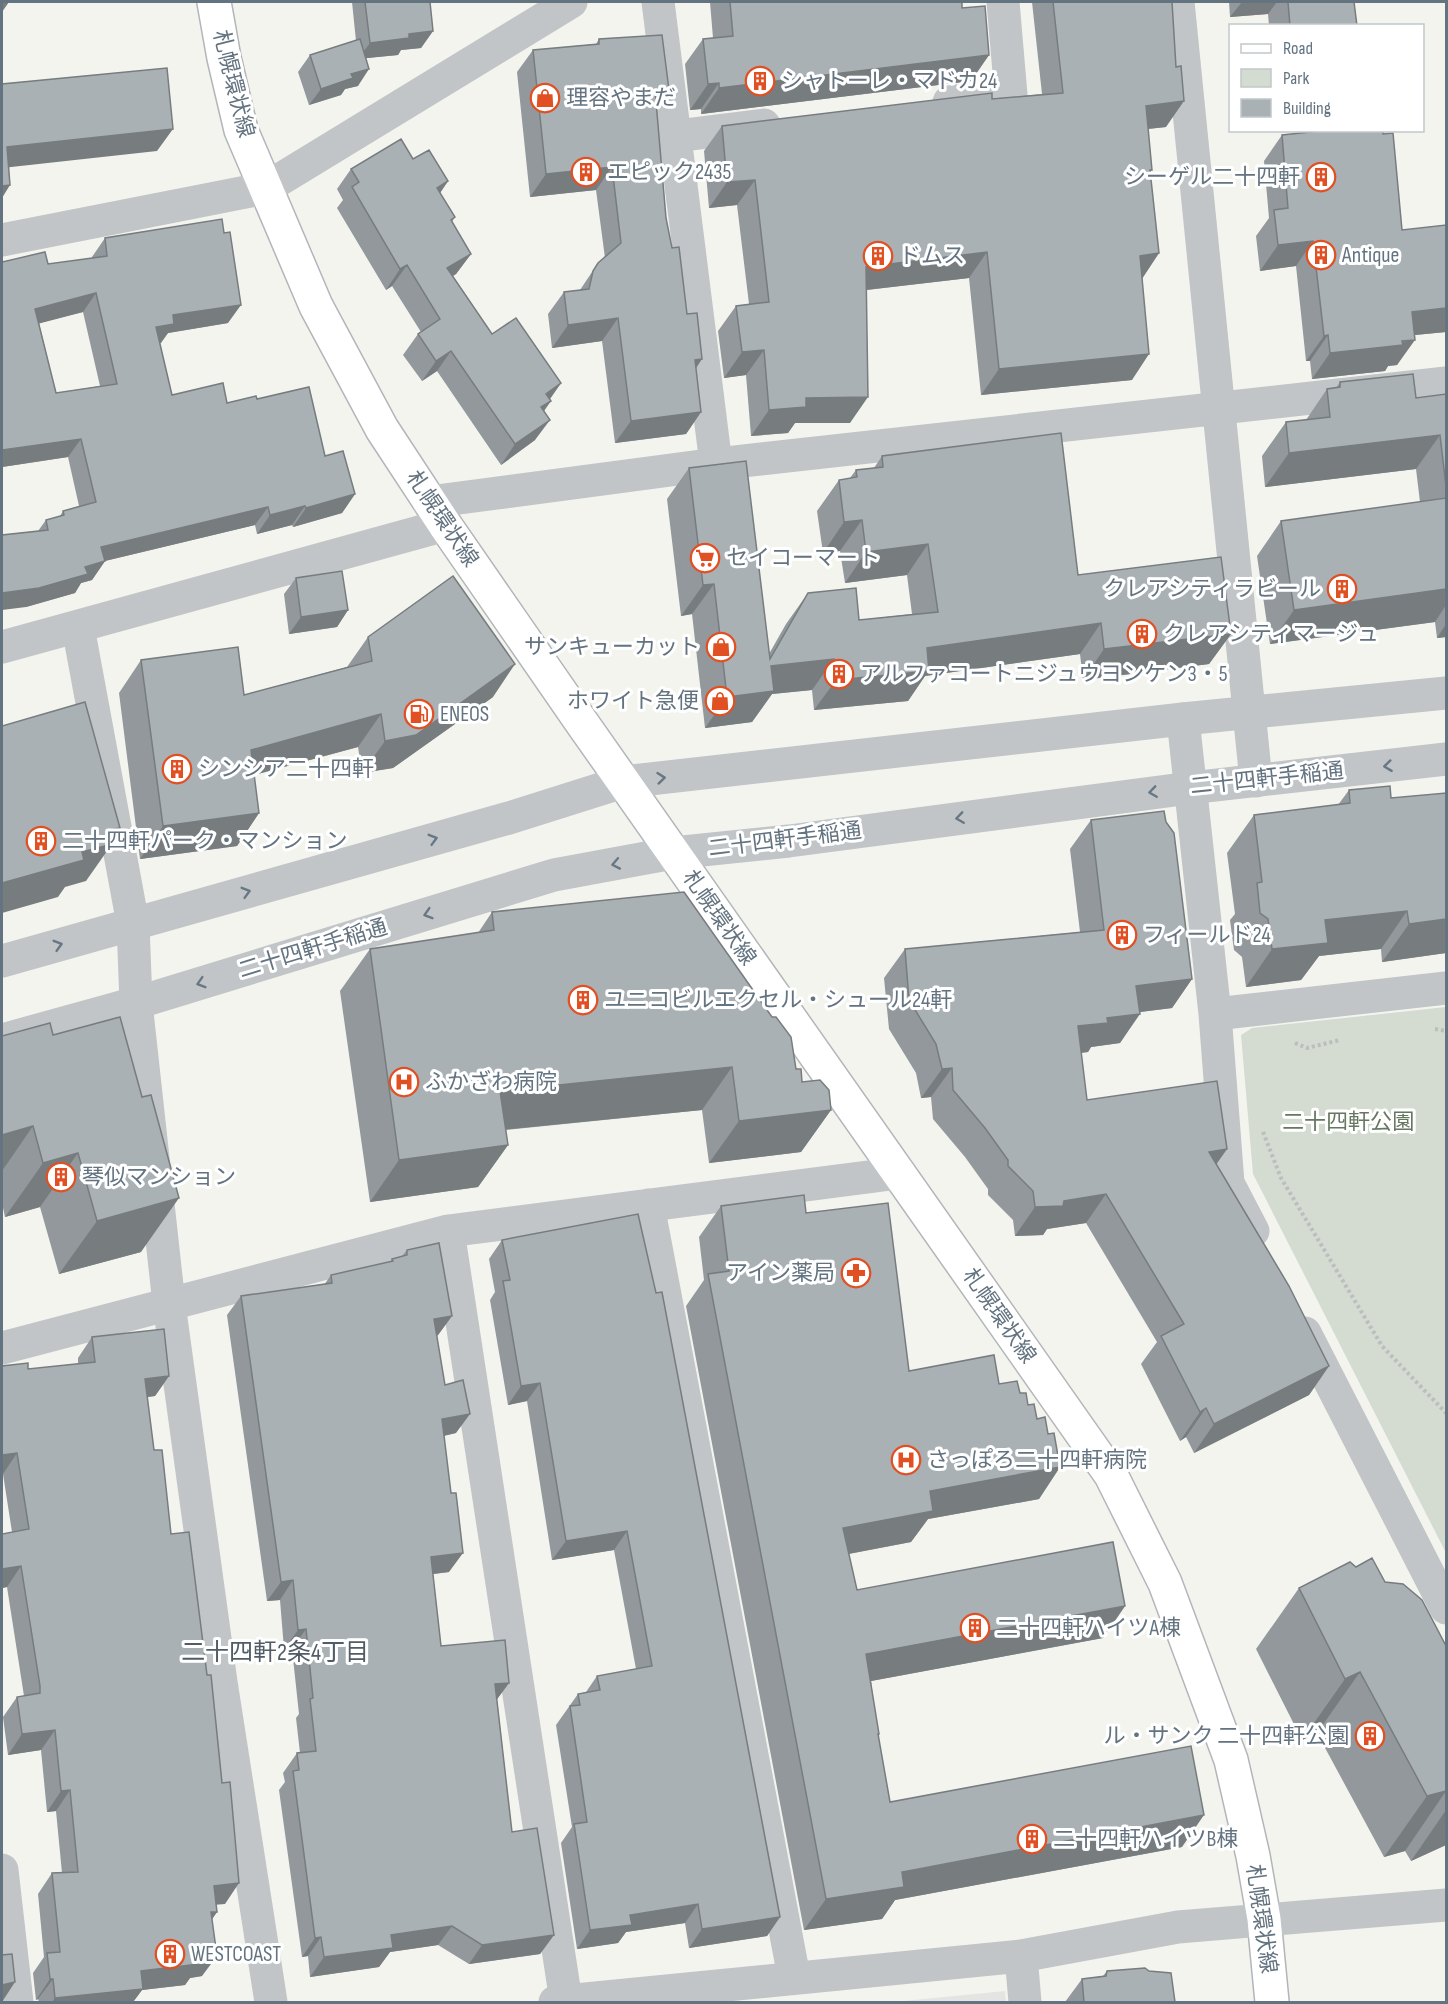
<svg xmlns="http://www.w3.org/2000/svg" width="1448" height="2004" font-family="'Sofia Sans Condensed','Noto Sans JP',sans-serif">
	<rect width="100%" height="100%" fill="#f4f4ef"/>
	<path fill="#e4e5e3" d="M1005,1991L1006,2002H893Z"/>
	<path fill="#d4dbd1" d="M1446,1007V1553L1253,1174L1241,1035L1252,1028Z"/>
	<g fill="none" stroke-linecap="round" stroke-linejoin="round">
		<g stroke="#b2b6ba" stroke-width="36">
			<path id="primary" d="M214,2L224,58L241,130L316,306L382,429L445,525L582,723L1111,1475L1165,1583L1231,1760L1253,1856L1264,1919L1272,2002"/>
		</g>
		<path stroke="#bbbdbf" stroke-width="4" stroke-dasharray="3 3" stroke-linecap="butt" d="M1435,1029L1446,1031
			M1295,1043L1307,1048L1340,1040
			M1263,1132L1281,1178L1382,1346L1446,1413"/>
		<path stroke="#c1c5c8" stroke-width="33" d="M658,2L716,464
			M1178,2L1256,781
			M949,102L1011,95L1003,2
			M676,136L764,125
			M2,240L266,188L571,2
			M429,502L716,464L1446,383
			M78,627L133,924L136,1003L169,1304L221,1682L271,2002
			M2,647L445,525
			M1183,719L1215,1014L1228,1183L1253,1231
			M1215,1014L1446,988
			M648,1205L794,1977
			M448,1231L566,2001
			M1305,1333L1446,1608
			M2,1348L448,1231L899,1173
			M2,1870L17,2002
			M1021,1956L1025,2002
			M555,2002L1021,1956L1178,1927L1446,1905"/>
		<path stroke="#c1c5c8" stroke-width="33" d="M2,961L509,818L623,782L1183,719L1446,693
			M2,1040L136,1003L554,875L673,853L789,841L1190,788L1446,759"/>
		<use href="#primary" stroke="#fff" stroke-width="33"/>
	</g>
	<path fill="#92989c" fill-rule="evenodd" d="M352,2H430L433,31L421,48L401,50L398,55L366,58L358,86L345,89L341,95L309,105L298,72L310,55L356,41Z
		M710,2H962V8L989,55L971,81L701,114V109L690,110L685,64L703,39L713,38Z
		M1032,2H1172L1166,127L1148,129L1152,170L1150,172L1159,253L1142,278L1132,380L981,395L969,278L867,290L850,423H795L788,433L751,436L746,375L724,378L718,331L736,306L749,304L737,205L709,208L704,151L722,126L1042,94Z
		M1229,2H1354L1357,26H1269L1268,14L1230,17Z
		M599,39L669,90L656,107L666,218L672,248L687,314L701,412L686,434L615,443L602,341L552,348L548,314L564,292L580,290L598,263L605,258L596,190L530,197L517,72L533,50L596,44Z
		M1310,130H1383L1402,230L1446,225V332L1415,335L1397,365L1388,366L1385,371L1312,379L1310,361H1306L1296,266L1260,271L1256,236L1269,218L1264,161L1282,135L1310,133Z
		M413,159L448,181L440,193L455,217L452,222L471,254L456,274L453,276L492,334L561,383L550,399L544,411L535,440L501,465L437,371L422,381L403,355L418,334L421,332L392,286L386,290L337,208L343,200L337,189L351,169Z
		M105,238L228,323L168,333L160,343L172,395L227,403L257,399L325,456L355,494L342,513L293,527L292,525L257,534L255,525L105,561L92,580L81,583L75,593L26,607L38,531L46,520L60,516L63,511L79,506L68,457L2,467L48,264L92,258V257ZM83,312L100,386L56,393L39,323Z
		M1340,382L1416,398L1446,394V637L1437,638L1435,622L1270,644L1257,556L1281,521L1420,502L1416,469L1265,487L1262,456L1286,422L1306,420L1327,389L1336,388Z
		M882,456L1078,575L1231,634L1209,664L1083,680L1080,654L925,676L908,701L814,710L812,690L772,694L752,722L705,728L692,614L681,616L667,499L689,468L769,654L786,624L808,593L859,620L912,614L907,575L845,583L840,551L823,553L817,511L839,480L850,478L856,470L874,468Z
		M296,578L348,610L337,627L289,634L284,594Z
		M368,637L493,697L393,768L362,773L358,747L254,775L259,813L237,846L140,859L119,693L141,660L244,695L347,667Z
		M1349,790L1391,798L1446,953L1382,962L1381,949L1319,956L1301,980L1246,987L1242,957L1234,950L1230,920L1235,914L1227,853L1254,815L1338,805Z
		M1091,820L1166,822L1192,979L1172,1008L1140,1012L1120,1043L1091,1047L1088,1052L1081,1053L1087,1100L1227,1149L1216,1165L1329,1366L1309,1395L1194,1453L1186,1437L1180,1441L1141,1364L1157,1342L1086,1223L1047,1229L1043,1235L1015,1236L1013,1220L988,1195V1189L965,1157L933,1119L931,1097L921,1098L916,1073L889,1029L884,978L905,949L1080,932L1070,849Z
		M492,912L796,1069L802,1082L831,1110L801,1152L709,1163L702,1110L506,1130L508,1145L478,1187L370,1202L340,991L370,949L478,933Z
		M53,1035L141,1252L59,1274L40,1207L5,1217L2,1203V1036Z
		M721,1206L806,1213L909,1371L999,1384L1020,1393L1048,1434L1060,1467L1039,1499L928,1519L911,1542L849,1554L857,1590L1125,1606L1103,1638L871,1681L878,1736L890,1802L1182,1847L895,1900L882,1919L804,1930L686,1306L704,1280L699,1237Z
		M638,1214L780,1917L767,1936L689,1948L685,1923L626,1932L618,1943L577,1949L561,1843L572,1827L556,1725L578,1694L586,1692L597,1676L636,1669L614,1550L552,1560L527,1401L508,1405L490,1300L495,1292L489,1259L502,1240Z
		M407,1250L452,1316L438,1335L437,1336L445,1385L456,1433L444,1436L449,1572L433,1574L441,1646L509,1683L497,1699L512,1832L554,1935L540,1954L469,1964L438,1945L390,1952L379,1967L310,1977L308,1956L302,1957L279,1790L285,1782L283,1773L297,1753H300L296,1718L299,1714L292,1649H284L280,1600L267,1601L227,1315L241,1296L324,1285L331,1275L390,1262L392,1259L402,1256Z
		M92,1337L169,1376L155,1396L147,1397L154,1450L171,1534L225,1904H216L217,1912L212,1919L202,1976L190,1978L185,1985L142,1990L133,2002H39L38,1999L36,2000L33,1973L44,1957L38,1894L52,1873H62L56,1811L47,1812L41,1750L8,1755L3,1717L17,1697L24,1696L7,1587L2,1588V1534L12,1532L3,1474H2V1366L28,1369L78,1364V1358Z
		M1356,1567L1385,1582L1446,1646V1845L1411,1861L1405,1851L1384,1857L1317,1733L1302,1740L1256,1649L1299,1588Z
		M1107,1971L1175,2002H1065L1082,1979L1103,1976Z"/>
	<path fill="#777c7f" d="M2,2H9L2,12Z
		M1242,2H1277L1268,14L1230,17Z
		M433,31L421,48L401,50L398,55L358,59L370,43L409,34Z
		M989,55L971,81L701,114L719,88Z
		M369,69L358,86L345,89L341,95L309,105L321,89L351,74Z
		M719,83L701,109L690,110L708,84Z
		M655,90H669L653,112Z
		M1184,101L1166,127L1128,131L1146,106Z
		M173,129L157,151L2,168L7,147Z
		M612,167L596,190L530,197L546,174Z
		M755,180L737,205L709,208L727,182Z
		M448,181L434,202L437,188Z
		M10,185L2,198V186Z
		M1313,241L1296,266L1260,271L1278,245Z
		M987,252L969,278L848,292L866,267Z
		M1159,253L1142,279L1140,256Z
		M471,254L456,274L433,288L447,268Z
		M407,265L392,286L386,290L400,269Z
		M96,293L83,312L22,328L35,309Z
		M241,305L228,323L168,333L161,343L143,346L156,327L173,315Z
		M1446,308V332L1394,337L1412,312Z
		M618,318L602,341L552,348L568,325Z
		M1328,335L1310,361H1306L1324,336Z
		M1415,340L1397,365L1388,366L1385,371L1312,379L1330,353Z
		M764,350L746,375L724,378L742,352Z
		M451,351L437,371L422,381L436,361Z
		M1149,354L1132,380L981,395L999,369Z
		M702,359L687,382L695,360Z
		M561,383L547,403L551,401L537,421L546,394Z
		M868,397L850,423H795L788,433L751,436L769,410L806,398Z
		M701,412L686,434L615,443L631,421Z
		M550,420L535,440L501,465L515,444Z
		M1440,435L1416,469L1265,487L1289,453Z
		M81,439L68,457L2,467V450Z
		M355,494L342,513L293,527L306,508Z
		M305,506L292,525L257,534L270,515Z
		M268,507L255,525L88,565L101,547Z
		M862,520L840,551L823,553L844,522Z
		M928,544L907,575L845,583L866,552Z
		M105,561L92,580L81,583L75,593L26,607L2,610V593Z
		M714,584L692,614L681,616L703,585Z
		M1446,589V605L1435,622L1270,644L1294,610Z
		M348,610L337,627L289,634L301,617Z
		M1101,623L1080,654L925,676L908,701L814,710L836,680L927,648Z
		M1446,624V637L1437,638Z
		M1231,634L1209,664L1083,680L1104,649Z
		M834,659L812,690L772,694L752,722L705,728L727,697L771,666Z
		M515,664L493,697L393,768L362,773L385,741Z
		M381,714L358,747L228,782L251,750Z
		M259,813L237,846L140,859L163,826Z
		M120,828L108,845L112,844L86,881L65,887L58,897L2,913V883L82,852L108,830Z
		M1407,911L1381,949L1319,956L1301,980L1246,987L1272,949L1325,920Z
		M1446,919V953L1382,962L1409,924Z
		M1192,979L1172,1008L1116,1015L1136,986Z
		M1140,1014L1120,1043L1091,1047L1088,1052L1058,1055L1078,1026L1107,1018Z
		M732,1067L702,1110L470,1133L500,1091Z
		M952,1068L931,1097L921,1098L942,1069Z
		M831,1110L801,1152L709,1163L739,1121Z
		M33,1126L2,1171V1135Z
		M508,1145L478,1187L370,1202L399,1160Z
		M1227,1149L1206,1178L1209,1152Z
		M78,1153L40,1207L5,1217L43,1163Z
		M1106,1194L1086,1223L1047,1229L1043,1235L1015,1236L1035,1207L1064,1201Z
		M179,1198L141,1252L59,1274L97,1221Z
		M452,1316L438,1335L420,1338L434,1319Z
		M1329,1366L1309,1395L1194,1453L1214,1424Z
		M169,1376L155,1396L131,1399L145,1379Z
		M540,1383L527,1401L508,1405L521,1386Z
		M1206,1408L1186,1437L1180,1441L1200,1412Z
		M470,1414L456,1433L428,1439L442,1419Z
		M17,1453L3,1474H2V1455Z
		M1060,1467L1039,1499L928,1519L911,1542L821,1559L843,1528L930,1491Z
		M627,1531L614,1550L552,1560L566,1541Z
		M463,1553L449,1572L417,1576L431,1557Z
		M21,1566L7,1587L2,1588V1569Z
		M293,1580L280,1600L267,1601L281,1582Z
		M1125,1606L1103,1638L844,1686L866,1654Z
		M306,1629L292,1649H284L298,1630Z
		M1360,1672L1317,1733L1302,1740L1345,1679Z
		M509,1683L495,1702V1684Z
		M55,1730L41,1750L8,1755L22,1734Z
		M70,1790L56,1811L47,1812L61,1791Z
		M1446,1791L1405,1851L1384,1857L1427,1796Z
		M1446,1810V1845L1411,1861Z
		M1204,1815L1182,1847L895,1900L882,1919L804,1930L826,1899L902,1872Z
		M239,1883L225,1904L200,1906L214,1886Z
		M698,1904L685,1923L626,1932L618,1943L577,1949L590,1930L630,1915Z
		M211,1912H217L203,1932Z
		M780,1917L767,1936L689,1948L702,1929Z
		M452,1926L438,1945L390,1952L379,1967L310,1977L324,1957L391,1935Z
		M554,1935L540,1954L469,1964L482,1945Z
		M321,1937L308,1956L302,1957L315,1938Z
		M217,1956L202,1976L190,1978L185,1985L142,1990L133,2002H52L55,1998L141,1971L198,1958Z
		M50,1979H53L38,1999L36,2000Z
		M15,1982L2,2002V1985Z"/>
	<path fill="#aab1b5" stroke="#777c7f" stroke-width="1.5" fill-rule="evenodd" d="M365,2H430L433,31L409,34V38L370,43Z
		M730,2H962V8L985,6L989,55L719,88V83L708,84L703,39L733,36Z
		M1053,2H1172L1176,67L1181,66L1184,101L1146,106L1152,170H1150L1159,253L1140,256L1149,354L999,369L987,252L866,267L868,397L806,398V407L769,410L764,350L742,352L736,306L769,302L755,180L727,182L722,126L992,93V99L1063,93Z
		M1288,2H1354L1357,26H1290Z
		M662,35L669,90H655L666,218L672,248L679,247L687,314L697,313L702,359L695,360L701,412L631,421L618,318L568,325L564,292L589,289L593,271L598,263L621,243L612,167L546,174L533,50L599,44V39Z
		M360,39L369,69L351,74L353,78L321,89L310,55Z
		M167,68L173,129L7,147L10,185L2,186V84Z
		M1330,130H1383V134L1393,133L1402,230L1446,225V308L1412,312L1415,340L1402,341L1403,345L1330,353L1328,335L1324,336L1313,241L1278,245L1274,210L1288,208L1282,135Z
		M401,139L413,159L429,150L448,181L437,188L455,217L451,220L471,254L447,268L492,334L516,318L561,383L546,394L551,401L541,407L550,420L515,444L451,351L436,361L418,334L440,319L407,265L400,269L352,187L359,182L351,169Z
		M222,219L224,233L230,232L241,305L173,315L174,324L156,327L172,395L223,383L227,403L256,396L257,399L309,387L325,456L343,451L355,494L306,508L305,506L270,515L268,507L101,547L105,561L85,567L88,574L39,588L2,593V535L48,530L46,520L64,515L63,511L96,502L81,439L2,450V262L45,252L48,264L107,256L105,238ZM96,293L117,384L56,393L35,309Z
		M1413,374L1416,398L1446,394V486L1440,435L1289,453L1286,422L1330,417L1327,389L1340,387V382Z
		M1061,433L1078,575L1221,557L1231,634L1104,649L1101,623L927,648L929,671L836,680L834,659L771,666L774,691L727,697L714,584L703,585L689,468L746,461L770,659L808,593L856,588L859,620L938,612L928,544L866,552L862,520L844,522L839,480L857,477L856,470L883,467L882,456Z
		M1446,498V589L1294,610L1281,521Z
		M342,571L348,610L301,617L296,578Z
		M453,576L515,664L416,735L385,741L381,714L251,750L259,813L163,826L141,660L238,647L244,695L372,661L368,637Z
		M85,702L120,828L108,830L112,844L82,852L84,860L2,883V726Z
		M1390,786L1391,798L1446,793V919L1409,924L1407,911L1325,920L1328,943L1272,949L1268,919L1260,913L1257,883L1262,882L1254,815L1350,803L1349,790Z
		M1164,811L1166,822L1174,833L1192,979L1136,986L1140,1014L1107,1018L1108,1023L1078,1026L1087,1100L1217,1081L1227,1149L1209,1152L1289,1286L1329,1366L1214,1424L1206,1408L1200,1412L1161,1336L1184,1324L1106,1194L1064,1201L1063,1206L1035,1207L1033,1191L1008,1166V1160L985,1128L953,1090L952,1068L942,1069L936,1044L909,1000L905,949L1104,930L1091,820Z
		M684,892L772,1017H776L791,1037L796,1069H801L802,1082L820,1080L829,1090L831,1110L739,1121L732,1067L500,1091L508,1145L399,1160L370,949L494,930L492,912Z
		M120,1017L142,1097L151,1095L179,1198L97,1221L78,1153L43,1163L33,1126L2,1135V1036L50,1023L53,1035Z
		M804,1195L806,1213L888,1203L909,1371L994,1355L999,1384L1017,1381L1020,1393H1026L1028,1405L1034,1404L1037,1419L1045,1417L1048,1434L1054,1433L1060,1467L930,1491L933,1511L843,1528L857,1590L1113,1542L1125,1606L866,1654L879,1734H878L890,1802L1191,1746L1204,1815L902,1872L904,1887L826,1899L708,1274L729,1271L721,1206Z
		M638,1214L656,1293L662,1292L780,1917L702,1929L698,1904L630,1915L632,1925L590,1930L574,1824L587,1822L570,1706L580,1705L578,1694L600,1690L597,1676L652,1666L627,1531L566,1541L540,1383L521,1386L503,1281L510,1280L502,1240Z
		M439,1243L452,1316L434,1319L445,1385L463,1380L470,1414L442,1419L451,1493H456L463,1553L431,1557L441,1646L505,1640L509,1683L495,1684L512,1832L537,1828L554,1935L482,1945L452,1926L391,1935L393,1948L324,1957L321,1937L315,1938L293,1771L299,1770L297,1753L316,1751L310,1699L313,1698L306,1629L298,1630L293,1580L281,1582L241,1296L332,1283L331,1275L393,1261L392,1259L407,1255V1250Z
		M164,1329L169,1376L145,1379L154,1450H162L171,1534L189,1532L207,1675H211L222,1783L230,1782L239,1883L214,1886L217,1912H211L217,1956L198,1958L199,1964L141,1971L143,1989L55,1998L53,1979H50L47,1953L60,1952L52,1873L78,1872L70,1790L61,1791L55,1730L22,1734L17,1697L40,1693V1686L21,1566L2,1569V1534L29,1529L17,1453L2,1455V1366L28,1363V1369L95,1362L92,1337Z
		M1372,1558L1385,1582L1403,1584L1422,1600L1446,1646V1791L1427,1796L1360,1672L1345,1679L1299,1588L1350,1562L1356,1567Z
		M12,1954L15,1982L2,1985V1955Z
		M1145,1968L1149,1971L1171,1973L1175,2002H1084L1082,1979L1106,1976L1107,1971Z"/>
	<defs><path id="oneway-chevron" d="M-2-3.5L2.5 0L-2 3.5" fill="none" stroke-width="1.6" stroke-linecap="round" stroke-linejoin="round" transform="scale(1.5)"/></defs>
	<g stroke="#687784">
		<use href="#oneway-chevron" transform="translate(1388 766) rotate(173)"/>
		<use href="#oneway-chevron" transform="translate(661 778) rotate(-6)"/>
		<use href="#oneway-chevron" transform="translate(1153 792) rotate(172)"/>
		<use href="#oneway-chevron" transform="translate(960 818) rotate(172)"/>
		<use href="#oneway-chevron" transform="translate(433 839) rotate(-16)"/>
		<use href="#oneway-chevron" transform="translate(616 864) rotate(169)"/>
		<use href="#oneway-chevron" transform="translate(246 892) rotate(-16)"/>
		<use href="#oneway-chevron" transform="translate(428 914) rotate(163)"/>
		<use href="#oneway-chevron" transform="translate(58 945) rotate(-16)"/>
		<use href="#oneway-chevron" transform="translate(201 983) rotate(163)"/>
	</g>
	<defs>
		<g id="building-ring" transform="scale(1.5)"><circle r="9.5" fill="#fff" stroke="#e15023" stroke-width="1.5"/><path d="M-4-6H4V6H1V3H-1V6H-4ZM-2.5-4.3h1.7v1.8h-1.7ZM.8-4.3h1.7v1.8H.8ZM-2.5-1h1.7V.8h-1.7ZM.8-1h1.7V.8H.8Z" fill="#e15023"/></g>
		<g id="shop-ring" transform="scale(1.5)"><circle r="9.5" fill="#fff" stroke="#e15023" stroke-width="1.5"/><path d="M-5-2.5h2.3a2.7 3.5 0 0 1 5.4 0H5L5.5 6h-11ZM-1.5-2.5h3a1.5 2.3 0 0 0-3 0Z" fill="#e15023"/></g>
		<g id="supermarket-ring" transform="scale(1.5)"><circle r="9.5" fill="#fff" stroke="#e15023" stroke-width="1.5"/><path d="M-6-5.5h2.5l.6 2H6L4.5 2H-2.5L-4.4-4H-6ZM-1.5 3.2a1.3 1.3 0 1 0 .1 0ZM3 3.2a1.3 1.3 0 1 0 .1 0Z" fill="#e15023"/></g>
		<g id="fuel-ring" transform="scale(1.5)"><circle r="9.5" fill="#fff" stroke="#e15023" stroke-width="1.5"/><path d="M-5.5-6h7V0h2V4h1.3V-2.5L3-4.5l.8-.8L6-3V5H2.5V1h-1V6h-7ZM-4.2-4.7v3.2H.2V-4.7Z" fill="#e15023"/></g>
		<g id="hospital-ring" transform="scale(1.5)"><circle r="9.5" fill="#fff" stroke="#e15023" stroke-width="1.5"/><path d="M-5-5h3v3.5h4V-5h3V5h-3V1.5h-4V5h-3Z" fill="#e15023"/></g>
		<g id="pharmacy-ring" transform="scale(1.5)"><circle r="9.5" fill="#fff" stroke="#e15023" stroke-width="1.5"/><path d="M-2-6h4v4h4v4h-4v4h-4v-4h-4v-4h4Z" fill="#e15023"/></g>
	</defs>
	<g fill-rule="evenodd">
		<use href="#building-ring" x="760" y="81"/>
		<use href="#shop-ring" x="545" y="98"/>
		<use href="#building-ring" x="586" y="172"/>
		<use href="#building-ring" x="1321" y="177"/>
		<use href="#building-ring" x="1321" y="255"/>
		<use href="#building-ring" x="878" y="256"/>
		<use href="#supermarket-ring" x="705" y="558"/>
		<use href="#building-ring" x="1342" y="589"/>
		<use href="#building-ring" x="1142" y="634"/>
		<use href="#shop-ring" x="721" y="647"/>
		<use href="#building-ring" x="839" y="674"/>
		<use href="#shop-ring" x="720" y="701"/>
		<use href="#fuel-ring" x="419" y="714"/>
		<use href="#building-ring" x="177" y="769"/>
		<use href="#building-ring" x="41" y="841"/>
		<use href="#building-ring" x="1122" y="935"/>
		<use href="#building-ring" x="583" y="1000"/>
		<use href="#hospital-ring" x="404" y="1082"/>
		<use href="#building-ring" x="61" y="1177"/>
		<use href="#pharmacy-ring" x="856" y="1273"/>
		<use href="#hospital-ring" x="906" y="1460"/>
		<use href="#building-ring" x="975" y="1628"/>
		<use href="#building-ring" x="1370" y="1736"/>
		<use href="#building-ring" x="1032" y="1839"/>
		<use href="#building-ring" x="170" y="1954"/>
	</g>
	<g text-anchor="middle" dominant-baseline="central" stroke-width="6" stroke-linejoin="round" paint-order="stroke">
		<g font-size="22" fill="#637380" stroke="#fff" text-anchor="start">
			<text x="781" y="81">シャトーレ・マドカ24</text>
			<text x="566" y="98">理容やまだ</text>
			<text x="607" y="172">エピック2435</text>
			<text x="1300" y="177" text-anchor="end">シーゲル二十四軒</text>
			<text x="1342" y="255">Antique</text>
			<text x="899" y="256">ドムス</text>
			<text x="726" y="558">セイコーマート</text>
			<text x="1321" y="589" text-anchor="end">クレアシティラビール</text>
			<text x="1163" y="634">クレアシティマージュ</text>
			<text x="700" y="647" text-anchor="end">サンキューカット</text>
			<text x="860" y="674">アルファコートニジュウヨンケン3・5</text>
			<text x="699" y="701" text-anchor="end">ホワイト急便</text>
			<text x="440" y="714">ENEOS</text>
			<text x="198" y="769">シンシア二十四軒</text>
			<text x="62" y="841">二十四軒パーク・マンション</text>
			<text x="1143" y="935">フィールド24</text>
			<text x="604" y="1000">ユニコビルエクセル・シュール24軒</text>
			<text x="425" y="1082">ふかざわ病院</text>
			<text x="82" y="1177">琴似マンション</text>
			<text x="835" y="1273" text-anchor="end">アイン薬局</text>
			<text x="927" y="1460">さっぽろ二十四軒病院</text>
			<text x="996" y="1628">二十四軒ハイツA棟</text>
			<text x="1349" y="1736" text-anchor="end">ル・サンク 二十四軒公園</text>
			<text x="1053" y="1839">二十四軒ハイツB棟</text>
			<text x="191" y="1954">WESTCOAST</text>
		</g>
		<g font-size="22" fill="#637380" stroke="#fff">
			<text transform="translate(233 84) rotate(76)">札幌環状線</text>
			<text transform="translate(442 519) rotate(56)">札幌環状線</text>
			<text transform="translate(1267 779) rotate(-6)">二十四軒手稲通</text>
			<text transform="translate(785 840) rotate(-7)">二十四軒手稲通</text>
			<text transform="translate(719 918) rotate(55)">札幌環状線</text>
			<text transform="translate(313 949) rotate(-17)">二十四軒手稲通</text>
			<text transform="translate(999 1316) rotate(55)">札幌環状線</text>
			<text transform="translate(1261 1919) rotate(82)">札幌環状線</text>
		</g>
		<g font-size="22" fill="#667862" stroke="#fff">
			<text x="1348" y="1122">二十四軒公園</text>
		</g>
		<g font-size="24" fill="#515c66" stroke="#fff">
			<text x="275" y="1652">二十四軒2条4丁目</text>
		</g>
	</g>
	<rect width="1448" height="2004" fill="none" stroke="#637380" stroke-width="6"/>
	<rect x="1229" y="24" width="195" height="108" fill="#ffffff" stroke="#c1c7cc" stroke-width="1.5"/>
	<rect x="1241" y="44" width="30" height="9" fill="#ffffff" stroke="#c1c7cc" stroke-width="1.5"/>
	<text x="1283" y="54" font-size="18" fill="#637380">Road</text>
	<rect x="1241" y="69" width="30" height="18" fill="#d4dbd1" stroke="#c1c7cc" stroke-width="1.5"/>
	<text x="1283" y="84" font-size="18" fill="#637380">Park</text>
	<rect x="1241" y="99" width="30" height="18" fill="#aab1b5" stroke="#c1c7cc" stroke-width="1.5"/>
	<text x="1283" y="114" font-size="18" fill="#637380">Building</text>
</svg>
